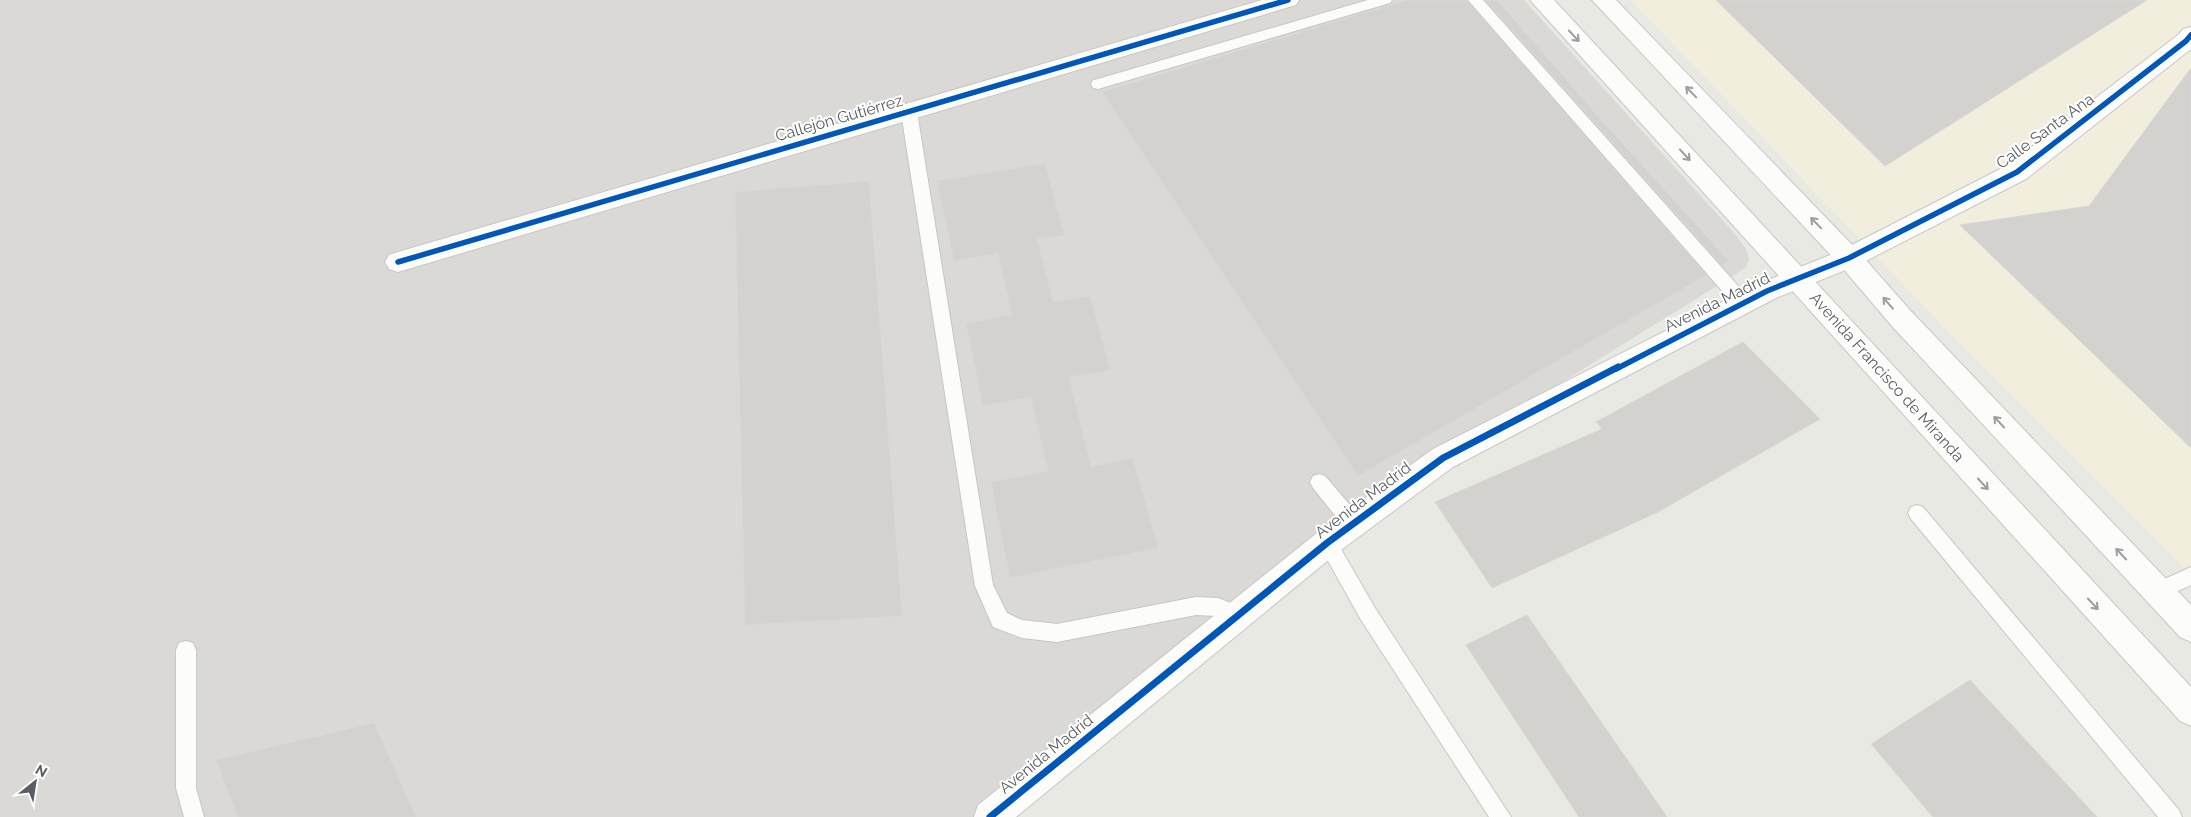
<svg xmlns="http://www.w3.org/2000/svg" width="2191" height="817" font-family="Raleway,sans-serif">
	<rect width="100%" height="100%" fill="#e9e9e4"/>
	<path fill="#f2eede" d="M1631,0H2191V575L1961,345Z"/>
	<path fill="#dad9d5" d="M0,0H1524L1735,234L1746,249L1749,259L1746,267L1733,276L1514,412L976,817H0Z"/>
	<path fill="#d3d2cf" stroke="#d8d7d4" d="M1408,0H1466L1706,275L1358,476L1102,92Z
		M1486,0H1497L1602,121L1729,261L1722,265Z
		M1716,0H2147L1885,166Z
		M2191,68V448L1960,225L2089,206Z
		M1045,163L1064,235L1037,239L1053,302L1090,296L1110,370L1069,377L1091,467L1133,458L1158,548L1010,578L991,482L1048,471L1031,397L983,406L966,323L1012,315L998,253L954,261L937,181Z
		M869,181L902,616L745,625L735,192Z
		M1743,342L1820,419L1658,512L1492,588L1435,502L1602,429L1596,422Z
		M1527,615L1667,817H1579L1466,645Z
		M1970,680L2097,817H1933L1871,744Z
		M374,723L416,817H238L216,760Z"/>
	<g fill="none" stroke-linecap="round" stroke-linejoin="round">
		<g stroke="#c6c7c6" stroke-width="2">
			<path id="lane" d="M1368,0H1392L1390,3L1098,89L1093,88L1091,84L1093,80L1098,79Z
				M1468,0H1483L1749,298L1751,303L1749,308L1743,310L1737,308Z
				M909,106L914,108L917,112L993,585L1007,613L1022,620L1057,624L1196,597L1218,598L1246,609L1249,615L1246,621L1239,624L1218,616L1196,615L1057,642L1022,638L993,627L975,586L901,112L904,108Z
				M1319,474L1325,476L1361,518L1363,524L1361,530L1354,532L1347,530L1313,488L1310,482L1313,476Z
				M1917,505L1923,507L2179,810L2182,817H2158L1911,519L1908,513L1911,507Z
				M1327,534L1334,537L1375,608L1511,817H1489L1361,620L1318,543L1320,537Z
				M2191,567V585L2156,601L2149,598L2146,592L2149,586Z
				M186,641L193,643L196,650V788L204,817H184L176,788V650L179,643Z"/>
		</g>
		<g stroke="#c6c7c6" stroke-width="2">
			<path id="street" d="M1262,0H1299L1296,5L398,272L389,269L385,262L389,255L398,252Z
				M2191,27V49L2026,179L1858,265L1776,298L1453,467L1337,553L1016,817H974L978,805L1317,533L1433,449L1758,284L1840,251L2008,165L2178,35L2183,29Z"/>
		</g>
		<g stroke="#c6c7c6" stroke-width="2">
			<path id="secondary" d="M1530,0H1554L2191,687V726L2180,721Z
				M1592,0H1616L1858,251L1909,309L2191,605V642L2180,637L1891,325L1840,265Z"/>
		</g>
		<use href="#lane" fill="#fcfcfb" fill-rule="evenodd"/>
		<use href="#street" fill="#fcfcfb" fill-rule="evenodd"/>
		<use href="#secondary" fill="#fcfcfb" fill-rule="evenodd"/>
		<g stroke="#fff" stroke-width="8">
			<path id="cycleway-far1" d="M398,262L1288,0
				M1616,369L1767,291L1849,258L2017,172L2186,41L2191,35"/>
		</g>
		<g stroke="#fff" stroke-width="10">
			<path id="cycleway" d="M990,817L1327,543L1443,458L1618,367"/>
		</g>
		<use href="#cycleway-far1" stroke="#0057b8" stroke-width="5.5"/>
		<use href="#cycleway" stroke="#0057b8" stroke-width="7"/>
	</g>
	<defs><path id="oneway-shaft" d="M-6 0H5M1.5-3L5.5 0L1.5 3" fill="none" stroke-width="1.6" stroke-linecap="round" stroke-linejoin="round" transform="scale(1.25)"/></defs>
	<g stroke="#9b9d9f">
		<use href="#oneway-shaft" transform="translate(1574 36) rotate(47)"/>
		<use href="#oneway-shaft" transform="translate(1691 92) rotate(-134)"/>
		<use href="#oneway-shaft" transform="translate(1685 155) rotate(47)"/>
		<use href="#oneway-shaft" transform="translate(1816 223) rotate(-134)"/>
		<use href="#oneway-shaft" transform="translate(1888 303) rotate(-131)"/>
		<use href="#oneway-shaft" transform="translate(1999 422) rotate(-133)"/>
		<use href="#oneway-shaft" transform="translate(1983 484) rotate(47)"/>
		<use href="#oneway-shaft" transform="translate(2121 554) rotate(-133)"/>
		<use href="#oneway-shaft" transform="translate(2093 604) rotate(47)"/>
	</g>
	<g text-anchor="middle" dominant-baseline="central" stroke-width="4" stroke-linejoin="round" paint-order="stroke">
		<g font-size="16" fill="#5a5d61" stroke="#fff">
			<text transform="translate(839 118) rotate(-16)">Callejón Gutiérrez</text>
			<text transform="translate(2045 131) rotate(-36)">Calle Santa Ana</text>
			<text transform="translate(1717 302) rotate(-26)">Avenida Madrid</text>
			<text transform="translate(1887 377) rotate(48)">Avenida Francisco de Miranda</text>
			<text transform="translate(1363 500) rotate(-37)">Avenida Madrid</text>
			<text transform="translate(1046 754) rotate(-39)">Avenida Madrid</text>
		</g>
	</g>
	<g transform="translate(35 782) rotate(30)" stroke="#ffffff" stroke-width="4" paint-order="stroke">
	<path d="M0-4L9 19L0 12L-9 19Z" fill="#5a5d61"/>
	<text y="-8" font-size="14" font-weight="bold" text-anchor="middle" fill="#5a5d61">N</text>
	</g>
</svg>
